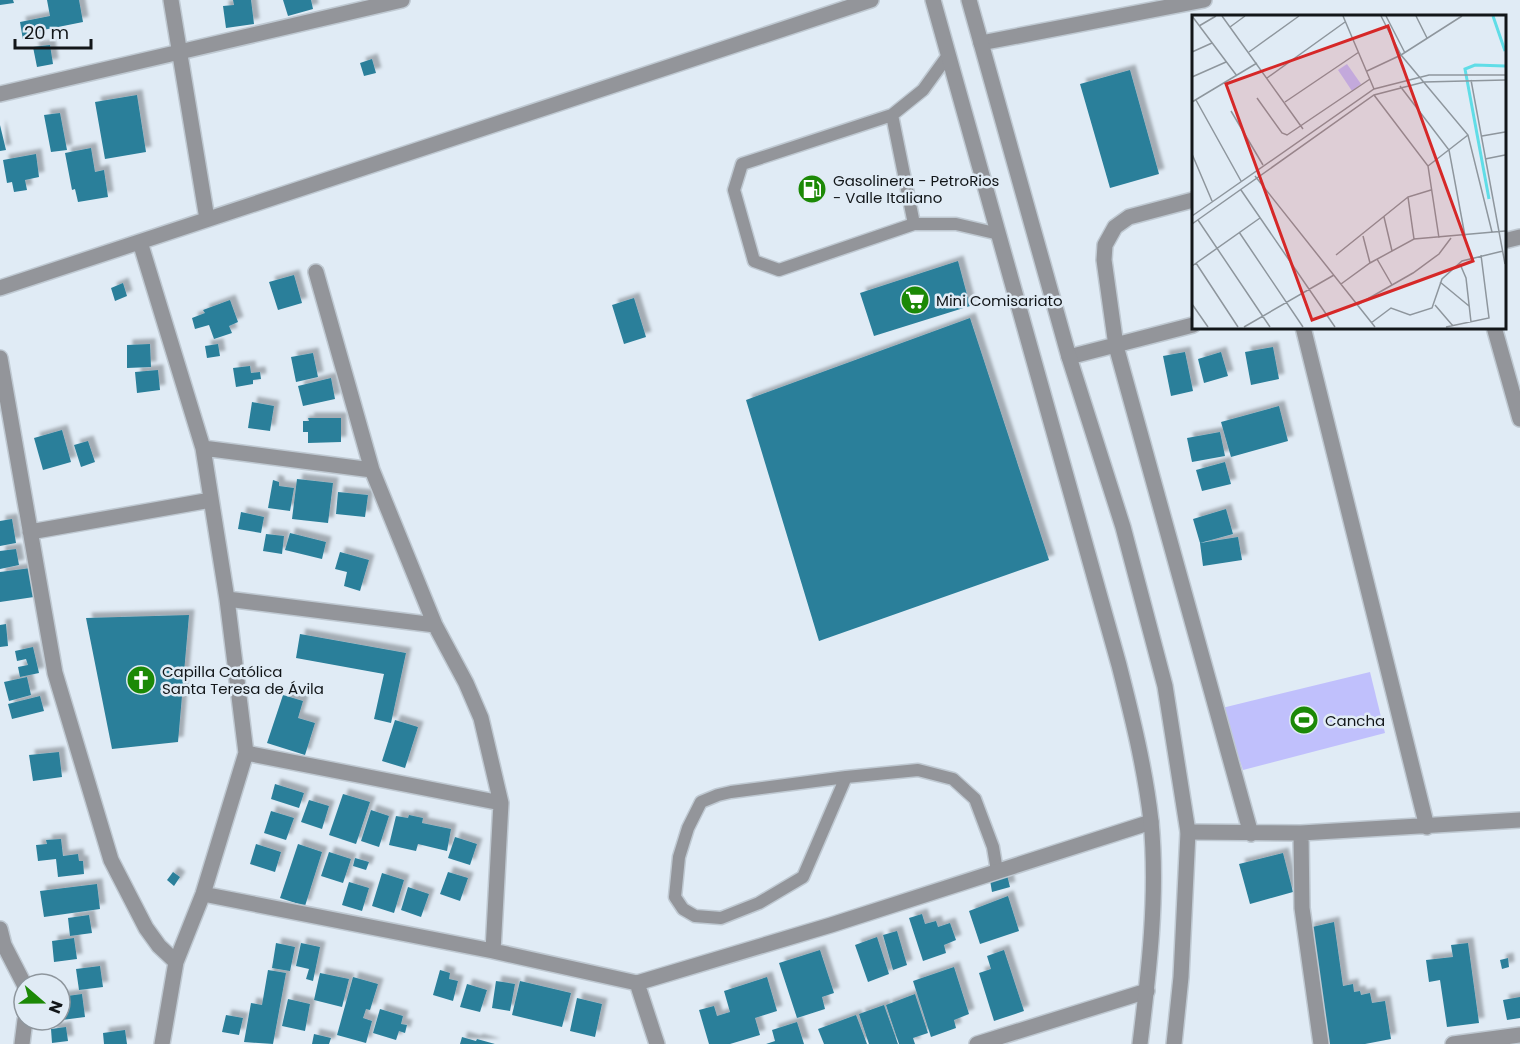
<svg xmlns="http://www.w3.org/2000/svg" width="1520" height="1044" font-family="Poppins,sans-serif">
	<defs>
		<filter id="shadow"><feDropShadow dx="5.5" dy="-5.5" stdDeviation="1.5" flood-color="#0004"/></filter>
	</defs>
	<rect width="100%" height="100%" fill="#e0ebf5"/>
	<path fill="#c0c0fc" d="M1370,672L1385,733L1243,770L1222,708Z"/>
	<path fill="#2a7f9a" filter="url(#shadow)" d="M0,0H13L14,3L0,5Z
		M47,0H79L83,22L38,31L39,37L23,40L20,22L50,16Z
		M233,0H251L254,24L226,28L223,6L234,5Z
		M283,0H311L313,9L288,16Z
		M50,45L53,64L37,67L33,47Z
		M372,59L376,73L364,76L360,63Z
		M1130,70L1159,174L1110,188L1080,84Z
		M137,95L146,152L105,159L95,102Z
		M60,113L67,150L51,152L44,115Z
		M0,125L6,150L0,151Z
		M91,148L95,172L104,170L108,197L78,202L75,189L72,190L65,153Z
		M36,154L39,177L25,180L27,190L14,192L12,182L7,183L3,160Z
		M958,261L970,306L874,336L860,293Z
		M294,275L302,303L278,310L269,282Z
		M123,283L127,296L115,301L111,288Z
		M634,298L646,337L624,344L612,305Z
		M230,300L238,322L229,326L232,333L214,339L209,325L195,329L192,318L205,313L203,310Z
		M970,318L1049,560L819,641L746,400Z
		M150,344L151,367L127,368V345Z
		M218,344L220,356L207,358L205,346Z
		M1273,347L1279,379L1251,385L1245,352Z
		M1185,352L1193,391L1171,396L1163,356Z
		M1221,352L1228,376L1204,383L1198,359Z
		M313,353L318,377L296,382L291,357Z
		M250,366L251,373L260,372L261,379L253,380V384L236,387L233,368Z
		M158,370L160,390L137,393L135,372Z
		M331,378L335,399L303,406L298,386Z
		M252,402L274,406L270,431L248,428Z
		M1279,406L1288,441L1231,457L1221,422Z
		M308,418H341V442L308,443V432H303V421H309Z
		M62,430L71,462L43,470L34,438Z
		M1220,432L1225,456L1192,462L1187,438Z
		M88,441L95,462L81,467L74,445Z
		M1225,462L1231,484L1202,491L1196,470Z
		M297,479L333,483L328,523L292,519Z
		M273,480L279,482V486L294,488L290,511L268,508Z
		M338,492L368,495L365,517L336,514Z
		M1226,509L1233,534L1200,543L1193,519Z
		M241,512L264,517L261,533L238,529Z
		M12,519L16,543L0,546V521Z
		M290,533L326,542L322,559L285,550Z
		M266,534L284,536L282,554L263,551Z
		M1238,537L1242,560L1203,566L1200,543Z
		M16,549L19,565L0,569V551Z
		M340,552L369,560L360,591L344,586L347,572L335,569Z
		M31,568L34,597L0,602V572Z
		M189,615L178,742L112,749L86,618Z
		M6,624L8,646L0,647V625Z
		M300,634L406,653L391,723L374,719L384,674L296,658Z
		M33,647L39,673L20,677L18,667L28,665L26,659L17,661L15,651Z
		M27,677L31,695L9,701L4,682Z
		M283,695L303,701L298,718L315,723L305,755L267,743Z
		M40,696L44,711L12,719L8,704Z
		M395,720L418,727L405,768L382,761Z
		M59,752L62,777L33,781L29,755Z
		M275,784L304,793L299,808L271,799Z
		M343,794L370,802L356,844L329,835Z
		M309,800L329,806L322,829L301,822Z
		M371,810L389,816L379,847L361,841Z
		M271,811L294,818L286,840L264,833Z
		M409,815L423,818L422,823L451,829L447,851L418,844L416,851L389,845L396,816L408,818Z
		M455,837L477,844L470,865L448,858Z
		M61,839L63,856L78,854L79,861H83L84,874L58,877L56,859L38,861L36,845L47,844L46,840Z
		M256,844L281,852L275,872L250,864Z
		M298,844L322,852L305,906L280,898Z
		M329,852L351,859L343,883L321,876Z
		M1283,853L1293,892L1250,904L1239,864Z
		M355,858L369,862L366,870L353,866Z
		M173,872L180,877L174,886L167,880Z
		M448,872L468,878L460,901L440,894Z
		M382,873L404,880L394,913L372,906Z
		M1007,875L1010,887L992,892L990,880Z
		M349,882L369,888L362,911L342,905Z
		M97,884L100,909L44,917L40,891Z
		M408,887L429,894L421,917L401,910Z
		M1008,896L1019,931L980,944L969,911Z
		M922,914L925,924L936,921L938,927L950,923L956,940L944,945L946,953L923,961L909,918Z
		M89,915L92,933L70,936L68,918Z
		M1334,922L1343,986L1353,984L1354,992L1360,991L1361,995L1370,993L1372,1003L1385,1001L1391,1039L1365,1044H1330L1325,1034L1308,928Z
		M897,931L907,965L893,970L883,935Z
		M877,937L889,974L868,982L855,945Z
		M74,938L77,959L54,962L52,941Z
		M276,943L295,947L290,971L272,968Z
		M301,943L320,947L313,981L306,979L309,969L296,966Z
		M1468,943L1479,1023L1447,1027L1440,980L1429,982L1426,960L1453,957L1451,945Z
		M820,950L834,993L822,997L825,1009L797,1018L779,963Z
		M1004,950L1024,1011L994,1021L979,973L991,969L987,956Z
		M1508,958L1509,967L1502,969L1500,960Z
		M100,966L103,987L79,990L76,969Z
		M954,967L969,1014L954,1020L956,1028L931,1037L913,981Z
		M268,970L286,973L273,1044L244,1042L251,1003L262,1005Z
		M440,970L450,973L449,979L458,981L453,1001L433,995Z
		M320,973L349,979L342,1007L314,1000Z
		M353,977L378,984L370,1010L366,1009L363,1018L372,1021L366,1043L337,1035Z
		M767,977L777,1011L755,1018L760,1035L730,1044H709L699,1010L714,1006L717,1016L730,1012L724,991Z
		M496,981L515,984L510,1011L492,1008Z
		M520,981L571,993L562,1027L512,1015Z
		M467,984L487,990L480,1012L460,1007Z
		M82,994L85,1017L62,1020L60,997Z
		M915,994L928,1033L913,1038L915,1044H899L886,1005Z
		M1520,997V1018L1507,1020L1503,1000Z
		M577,998L602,1004L595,1037L570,1031Z
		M288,999L310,1004L305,1031L282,1026Z
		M884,1005L898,1044H869L859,1014Z
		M380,1009L403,1016L401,1024L407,1025L405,1033L399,1031L396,1040L373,1033Z
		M226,1015L243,1018L239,1035L222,1032Z
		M856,1015L867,1044H824L818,1029Z
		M797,1022L804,1044H766L775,1041L772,1030Z
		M66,1027L68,1041L52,1043L51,1029Z
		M125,1030L127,1044H104L103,1033Z
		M314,1034L331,1038L329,1044H312Z
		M462,1037L476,1041L477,1039L495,1044H460Z"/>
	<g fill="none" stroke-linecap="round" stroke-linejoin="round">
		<g stroke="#bfc9d2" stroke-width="15">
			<path id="service" d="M949,54L923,90L892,115L742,164L734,190L754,261L779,270L914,224H956L999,234
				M892,115L914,224
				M846,777L803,877L759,903L721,918L695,916L683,909L675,897L679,857L688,828L701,802L718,795L731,792L846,777L918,770L953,779L975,799L993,847L997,871"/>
		</g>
		<g stroke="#bfc9d2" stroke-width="18">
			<path id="minor" d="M171,0L207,219
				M981,43L1204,0
				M0,94L402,0
				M1193,200L1129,217L1115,227L1105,245L1104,260L1116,346L1251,834
				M1504,241L1520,237
				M140,242L203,448L227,599L246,753L203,894L176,962L162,1044
				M316,272L372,470L435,625L466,683L481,718L501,803
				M0,288L871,0
				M1303,327L1427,827
				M1494,327L1520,419
				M1069,357L1193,325
				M0,358L55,673L111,860L146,928L159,946L176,962
				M203,448L372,470
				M30,532L211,500
				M227,599L435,625
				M246,753L501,803L493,951
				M1188,832L1301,833L1520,820
				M1301,833L1302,908L1321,1044
				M203,894L493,951L637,983L831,925L1151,822
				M0,929L4,945L24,984
				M637,983L657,1044
				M22,1044L25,1020
				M977,1044L1147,991
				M1453,1044L1520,1035"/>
		</g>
		<g stroke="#bfc9d2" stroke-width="18">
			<path id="tertiary" d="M933,0L1119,665C1132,716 1145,768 1151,821C1158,895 1149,971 1140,1044
				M969,0L1069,357L1123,527L1165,686L1188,832L1181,977L1174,1044"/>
		</g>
		<use href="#service" stroke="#93959a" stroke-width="12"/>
		<use href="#minor" stroke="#93959a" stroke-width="15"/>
		<use href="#tertiary" stroke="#93959a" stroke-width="15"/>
	</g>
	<defs>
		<g id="fuel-disc" transform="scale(1.5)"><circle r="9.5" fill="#1c8906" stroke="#e0ebf5"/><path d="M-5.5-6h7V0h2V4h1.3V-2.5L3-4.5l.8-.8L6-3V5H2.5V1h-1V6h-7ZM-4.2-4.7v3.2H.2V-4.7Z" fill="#fff"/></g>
		<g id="supermarket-disc" transform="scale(1.5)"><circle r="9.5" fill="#1c8906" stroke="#e0ebf5"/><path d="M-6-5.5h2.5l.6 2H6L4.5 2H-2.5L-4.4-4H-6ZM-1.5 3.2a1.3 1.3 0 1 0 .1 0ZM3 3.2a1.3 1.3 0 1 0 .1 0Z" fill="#fff"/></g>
		<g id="church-disc" transform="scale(1.5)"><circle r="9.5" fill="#1c8906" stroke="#e0ebf5"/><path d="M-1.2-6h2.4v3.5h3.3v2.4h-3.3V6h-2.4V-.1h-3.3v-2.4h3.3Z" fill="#fff"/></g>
		<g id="stadium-disc" transform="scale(1.5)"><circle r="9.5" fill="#1c8906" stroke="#e0ebf5"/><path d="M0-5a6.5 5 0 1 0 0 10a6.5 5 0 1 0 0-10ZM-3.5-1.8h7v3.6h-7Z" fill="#fff"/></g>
	</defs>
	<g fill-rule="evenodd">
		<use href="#fuel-disc" x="812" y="189"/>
		<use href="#supermarket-disc" x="915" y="300"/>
		<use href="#church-disc" x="141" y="680"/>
		<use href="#stadium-disc" x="1304" y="720"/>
	</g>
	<g text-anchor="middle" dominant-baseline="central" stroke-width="5" stroke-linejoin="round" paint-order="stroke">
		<g font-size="15" fill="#121619" stroke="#e0ebf5" text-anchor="start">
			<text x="833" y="180">Gasolinera - PetroRios<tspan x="833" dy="17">- Valle Italiano</tspan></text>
			<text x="936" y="300">Mini Comisariato</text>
			<text x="162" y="671">Capilla Católica<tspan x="162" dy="17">Santa Teresa de Ávila</tspan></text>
			<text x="1325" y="720">Cancha</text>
		</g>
	</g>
	<g transform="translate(1192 15)">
		<rect width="314" height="314" fill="#e0ebf5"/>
		<path d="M155,49L169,69L160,76L146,55Z" fill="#c0c0fc"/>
		<path fill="none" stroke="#60dde7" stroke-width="3" d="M301,1L313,36M297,184L273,54L283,50L313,51"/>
		<path fill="none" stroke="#8e969d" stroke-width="1.5" d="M0,1L45,61M30,1L111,114M151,1L182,74M189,1L209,40L276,120L300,217M194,1L213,38M224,1L235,23M7,11L24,1M38,12L53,1M0,37L20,28M57,37L107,1M175,56L209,40L270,1M0,62L34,47M75,63L153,7M279,65L313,249M208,71L257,135L273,221M182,80L236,151L247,223M65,83L90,118L95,120L178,64M4,85L49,166M0,87L65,48M93,87L167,37M39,96L71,150M290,121L313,117M0,139L20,186M293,144L313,140M236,151L276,120M63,161L183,312M49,175L143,312M0,201L182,74L237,60H313M192,202L200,236M6,205L78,312M0,209L182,80L232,67L313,65M47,217L111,312M171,221L178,248M222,224L216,182L239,175M144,240L216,182M185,244L200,270M4,248L46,312M268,249L274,263L279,307M0,251L68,203M248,267L277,291M149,269L178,248L222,224L313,216M0,289L16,312M165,290L221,258L247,239L259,223M243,290L261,311M179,308L199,293L218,300L240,293L250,264L270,246L311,236M52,312L142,260M254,312L297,303L289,240"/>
		<path fill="#d62828" fill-opacity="0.15" stroke="#d62828" stroke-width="3" d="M196,11L281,246L120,305L34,69Z"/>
		<rect width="314" height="314" fill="none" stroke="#121619" stroke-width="3"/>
	</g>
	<g transform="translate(42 1002) rotate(110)"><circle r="28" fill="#e0ebf5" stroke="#8e969d" stroke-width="1.5"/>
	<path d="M0-4.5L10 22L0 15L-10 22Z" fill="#1c8906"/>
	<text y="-9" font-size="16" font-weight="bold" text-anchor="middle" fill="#121619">N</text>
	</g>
	<path d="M15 39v9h76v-9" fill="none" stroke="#121619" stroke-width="3"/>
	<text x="24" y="39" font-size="18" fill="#121619" stroke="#e0ebf5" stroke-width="4.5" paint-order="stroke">20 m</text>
</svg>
